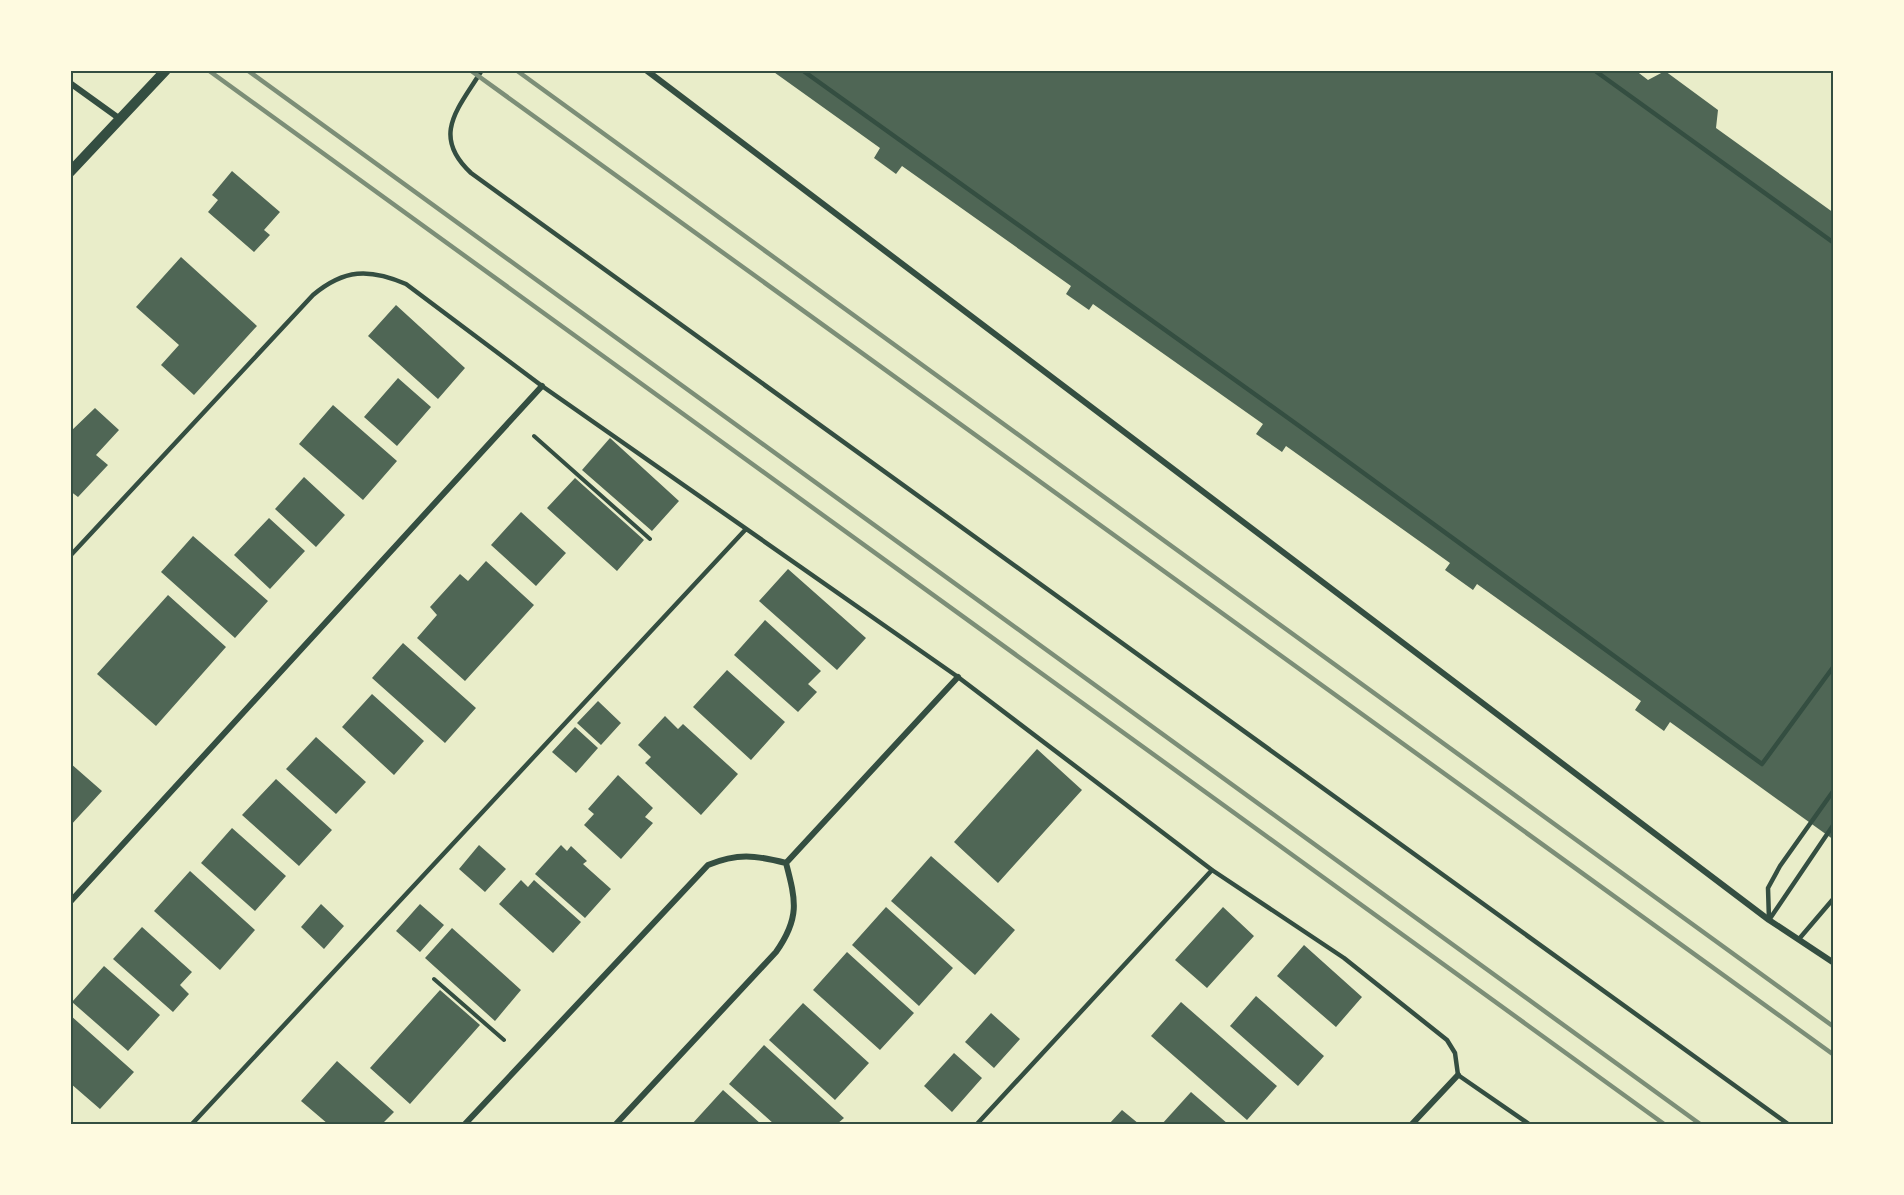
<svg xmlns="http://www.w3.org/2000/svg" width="1904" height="1195" font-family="Helvetica,sans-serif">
	<rect width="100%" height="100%" fill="#e9edc9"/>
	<path fill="#4f6655" d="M771,70H1635L1648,80L1665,71L1718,110L1716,128L1834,213V840L1670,722L1664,731L1635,710L1641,701L1477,584L1473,590L1445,570L1450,563L1286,446L1282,452L1256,434L1263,424L1093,304L1089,310L1066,294L1071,286L902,166L896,174L874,158L880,148Z
		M232,171L280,212L264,230L270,235L254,252L208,212L218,200L212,195Z
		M181,257L257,326L194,395L161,365L179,345L136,307Z
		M396,305L465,368L438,399L368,336Z
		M398,378L431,407L397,446L364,417Z
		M333,405L397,461L363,500L299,444Z
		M95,408L119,430L96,455L108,465L78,497L70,491V432Z
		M610,438L679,501L652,531L582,470Z
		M304,477L345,515L316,547L275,509Z
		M575,478L644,540L617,571L547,508Z
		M521,512L566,553L536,586L491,545Z
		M269,518L305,551L270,589L234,555Z
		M193,536L268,601L235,638L161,572Z
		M486,561L534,605L465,681L417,638L437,615L430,607L460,574L468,581Z
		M788,569L866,638L837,670L759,601Z
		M168,595L226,647L156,726L97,674Z
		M765,620L821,671L808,684L817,692L798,712L734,655Z
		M403,643L476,708L445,743L372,678Z
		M727,670L785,722L751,760L693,707Z
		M372,694L424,741L394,775L342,727Z
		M598,701L621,723L601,745L577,723Z
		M665,716L678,729L683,724L738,774L701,815L645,763L651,757L638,745Z
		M575,727L598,748L576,773L552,752Z
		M316,737L366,782L336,814L286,769Z
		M1037,749L1082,790L998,883L954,842Z
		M70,763L102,791L70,826Z
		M618,775L653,808L645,817L653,823L621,859L584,825L594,814L588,809Z
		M276,779L332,830L299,866L242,815Z
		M232,828L286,876L255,911L201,863Z
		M479,845L506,869L485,892L459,869Z
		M561,845L567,851L571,846L587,861L583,864L611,889L585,918L535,874Z
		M931,856L1015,930L975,975L891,901Z
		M190,871L255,930L220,970L154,911Z
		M521,880L528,887L534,880L581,922L553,953L499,904Z
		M321,904L344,926L324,949L301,927Z
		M420,904L444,925L420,952L396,931Z
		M886,907L953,968L919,1006L852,945Z
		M1223,907L1254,936L1207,988L1175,960Z
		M142,927L192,972L180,985L189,994L173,1012L113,959Z
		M452,928L521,990L495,1021L425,958Z
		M1304,945L1362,997L1336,1027L1277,976Z
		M847,952L914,1013L880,1050L813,990Z
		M104,966L160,1015L128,1051L72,1002Z
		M440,990L480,1025L410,1104L370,1068Z
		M1256,996L1324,1056L1298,1086L1230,1026Z
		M1181,1002L1277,1086L1247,1120L1151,1036Z
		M803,1003L869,1063L835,1100L769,1040Z
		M991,1013L1020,1039L994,1068L965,1042Z
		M70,1015L134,1072L100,1109L70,1083Z
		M764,1045L844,1118L837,1124H774L729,1084Z
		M954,1053L982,1078L952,1112L924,1086Z
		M337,1061L394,1112L382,1124H328L301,1101Z
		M723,1090L761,1124H692Z
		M1191,1092L1228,1124H1162Z
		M1122,1110L1139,1124H1109Z"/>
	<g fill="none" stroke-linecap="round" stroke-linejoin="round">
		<path stroke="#344e41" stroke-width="4" d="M534,436L650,539
			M434,979L504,1040"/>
		<path stroke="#344e41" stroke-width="4.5" d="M482,70C459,108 430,135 471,173L1788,1124
			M802,70L1302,428L1762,764L1834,666
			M1594,70L1834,243
			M70,556L313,295C344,269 369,268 406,284L542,386L958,677L1212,870L1344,958L1447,1040L1455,1053L1458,1075L1529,1124
			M1769,920L1768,888L1780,866L1834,790
			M1769,920L1834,824
			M1799,939L1834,898
			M192,1124L746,529
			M977,1124L1212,870"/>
		<path stroke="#344e41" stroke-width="6" d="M646,70L1769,920L1834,963
			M70,83L120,119
			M786,863L958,677
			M70,902L542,386
			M465,1124L708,865C737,853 755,855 786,863
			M616,1124L776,952C800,918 796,901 786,863
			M1412,1124L1458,1075"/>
		<path stroke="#344e41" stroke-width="10" d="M70,172L166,70"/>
		<path stroke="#7c8e77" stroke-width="4.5" d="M208,70L1664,1124
			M247,70L1700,1124
			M470,70L1834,1055
			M516,70L1834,1027"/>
	</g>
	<rect width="1904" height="1195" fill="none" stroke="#fefae0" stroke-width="144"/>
	<rect x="72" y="72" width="1760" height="1051" fill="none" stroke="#344e41" stroke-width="2"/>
</svg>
